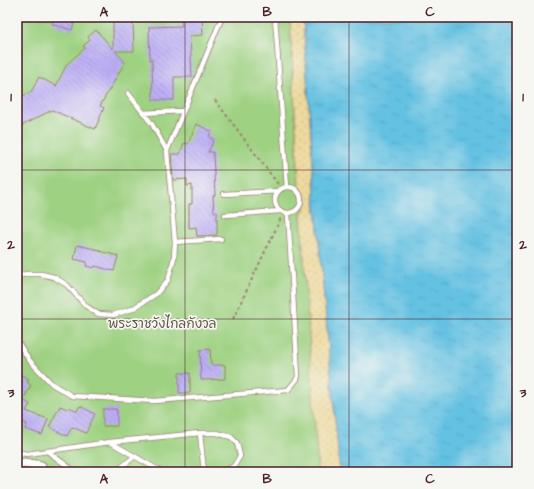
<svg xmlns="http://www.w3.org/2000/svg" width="534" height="489" font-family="'Architects Daughter','Playpen Sans Thai',sans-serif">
	<defs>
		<pattern id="sand-dots" width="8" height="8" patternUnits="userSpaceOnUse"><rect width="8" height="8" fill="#eeda9e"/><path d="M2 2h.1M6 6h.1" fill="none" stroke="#cebb88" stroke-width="1.8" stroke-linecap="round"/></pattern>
		<pattern id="water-ripples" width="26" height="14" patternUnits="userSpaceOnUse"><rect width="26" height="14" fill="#64c1e2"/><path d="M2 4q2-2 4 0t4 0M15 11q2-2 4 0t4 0" fill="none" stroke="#58a5c2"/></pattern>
		<pattern id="building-back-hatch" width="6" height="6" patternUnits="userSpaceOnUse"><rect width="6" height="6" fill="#bcaef6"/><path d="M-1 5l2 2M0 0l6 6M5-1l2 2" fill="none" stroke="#9b8dc7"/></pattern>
	</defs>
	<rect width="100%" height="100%" fill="#f6f6f2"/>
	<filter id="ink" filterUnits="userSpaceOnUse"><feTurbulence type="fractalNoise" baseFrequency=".025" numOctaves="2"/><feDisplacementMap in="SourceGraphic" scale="8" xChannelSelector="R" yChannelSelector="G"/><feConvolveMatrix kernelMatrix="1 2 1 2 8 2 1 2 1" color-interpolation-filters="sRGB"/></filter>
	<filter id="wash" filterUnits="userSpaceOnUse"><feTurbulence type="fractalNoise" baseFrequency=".012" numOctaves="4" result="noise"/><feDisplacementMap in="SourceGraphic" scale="16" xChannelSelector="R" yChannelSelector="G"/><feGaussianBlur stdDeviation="0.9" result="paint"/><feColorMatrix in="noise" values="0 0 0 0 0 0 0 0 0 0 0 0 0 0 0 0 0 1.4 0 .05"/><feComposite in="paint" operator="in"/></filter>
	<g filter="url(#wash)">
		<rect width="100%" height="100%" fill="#f0dec0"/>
		<path fill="#9ed181" stroke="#747856" d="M17,17H290L299,185C307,197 309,202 301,214L319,472H45V462L23,459L17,461Z"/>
		<path fill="url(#sand-dots)" stroke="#9c7c64" d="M290,17H303L316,208L340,472H318L301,214C309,202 307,197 299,185Z"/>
		<path fill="url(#water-ripples)" stroke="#577086" d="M303,17H517V472H340L316,208Z"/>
		<g id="blocks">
			<path fill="url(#building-back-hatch)" d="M54,17H74L73,21H75L72,30L52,24Z
				M181,17H202L203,35L190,36L192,77H174V100H153L152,60H150L149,27L182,26Z
				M113,22H133L134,51H115L125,62L100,106L104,108L95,129L52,110L17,128V99L31,92L39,77L56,86L67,64L85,48L83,46L90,40L88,37L96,30L113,49Z
				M196,124L211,131L209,137L214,140L208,152H213L215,195L213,196L214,212H217V235L197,236L196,227L189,228V204H192V185L187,186V179L173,180L171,154H180L184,143L188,144Z
				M77,245L100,250L99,251L118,256L114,271L95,266L94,268L86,266L87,262L74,259Z
				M210,349L211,365H225V379L201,380L200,350Z
				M179,373H190V393H179Z
				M19,374L29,379L27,382L31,385L23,400L30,404L26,411L48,419L42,435L25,429L27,424L21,421L17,428V378Z
				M60,406L67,409L69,407L77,411L80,406L95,414L86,433L72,427L67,436L49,427Z
				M103,409H117V426H103Z"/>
		</g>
	</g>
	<g filter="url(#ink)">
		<use href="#blocks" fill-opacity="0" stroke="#9d7e76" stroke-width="1"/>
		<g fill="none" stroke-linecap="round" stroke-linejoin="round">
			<g stroke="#9d7e76" stroke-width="6">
				<path id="lane" d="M275,17L287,187
					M128,93L152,124L167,151
					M143,113L183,111
					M275 200a13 13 0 1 1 26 0a13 13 0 1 1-26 0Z
					M224,194L279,191
					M225,215L280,211
					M175,242L221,239
					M17,276L27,274H41L54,277L67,285L86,306L98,314L113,315L132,309L156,294L168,280L174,258L175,242L167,151L222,17
					M17,341L30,361L52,384L72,396L154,401L288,390L297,379L298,376L288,214
					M200,433L204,472
					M110,442L162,472
					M47,451L74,471L89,472
					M17,452L27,454L110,442L200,433H217L231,437L237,443L240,456L234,466L223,472
					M106,472L119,469L135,456"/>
			</g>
			<g stroke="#9d7e76" stroke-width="11">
				<path id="street" d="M17,465L24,463L41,466L42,472"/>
			</g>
			<path stroke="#9d7e76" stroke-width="2" stroke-dasharray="3 3" stroke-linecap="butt" d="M215,100L278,184
				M233,319L281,218"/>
			<use href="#lane" stroke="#fff" stroke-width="4.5"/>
			<use href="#street" stroke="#fff" stroke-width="9"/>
		</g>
	</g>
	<path fill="none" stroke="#4a1f2b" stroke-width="1" stroke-opacity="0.55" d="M185,17V472M349,17V472M17,170H517M17,319H517"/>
	<g text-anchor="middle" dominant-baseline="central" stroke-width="3.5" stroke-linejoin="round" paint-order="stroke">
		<g font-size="13" fill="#635445" stroke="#f6f6f2">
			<text x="162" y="324">พระราชวังไกลกังวล</text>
		</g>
	</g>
	<rect width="534" height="489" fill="none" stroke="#f6f6f2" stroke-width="44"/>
	<rect x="22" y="22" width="490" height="445" fill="none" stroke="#4a1f2b" stroke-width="1.5"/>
	<g font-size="13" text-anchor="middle" font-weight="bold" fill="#4a1f2b">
		<text x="104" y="16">A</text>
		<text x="267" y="16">B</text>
		<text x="430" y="16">C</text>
		<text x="11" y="101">1</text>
		<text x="523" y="101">1</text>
		<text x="11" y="249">2</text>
		<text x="523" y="249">2</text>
		<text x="11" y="397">3</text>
		<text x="523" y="397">3</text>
		<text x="104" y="483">A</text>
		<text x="267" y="483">B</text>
		<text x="430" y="483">C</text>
	</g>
</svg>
